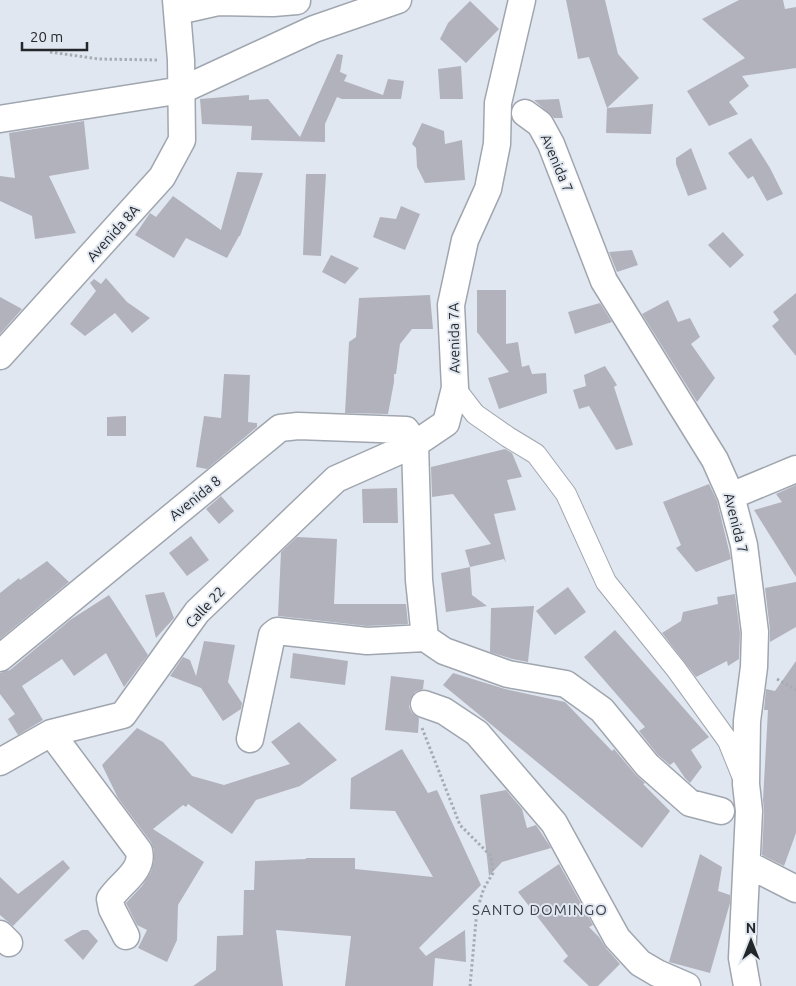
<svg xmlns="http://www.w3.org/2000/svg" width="796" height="986" font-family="Ubuntu,sans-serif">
	<rect width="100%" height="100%" fill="#e1e7f0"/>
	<path fill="#b1b2bc" d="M566,0H605L618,54L639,78L607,108L589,57L578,59Z
		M739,0H783L785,9L796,7V68L742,76L749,86L729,102L738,114L709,126L687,91L745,58L702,19Z
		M470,1L499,29L466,63L440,39L448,23Z
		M337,54L343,55L340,72L347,75L344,81L383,95L388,79L404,81L401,99H342L337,97L325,124V142L251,140L252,126L202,124L200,99L249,95V100L268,99L300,137Z
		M461,66L463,99H440L438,69Z
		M559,99L563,118H554L534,100Z
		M653,104L651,134L606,133L607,108Z
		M84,121L89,169L49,176L76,233L35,239L32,216L0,201V176L15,178L9,133Z
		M422,123L444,131L445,144L462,140L465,180L425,183L417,167L416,148L412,144Z
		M751,138L770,168L783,194L767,201L753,176L748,179L728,153Z
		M691,148L707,189L688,196L676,164V158Z
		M237,172L263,173L240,236H239L227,258L186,238L174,258L135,235L150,213L156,217L173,196L221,230Z
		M306,174H326L321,256L303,255Z
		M401,206L420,214L405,250L373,237L380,217L396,219Z
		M723,232L744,255L730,268L708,245Z
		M632,250L638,265L617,272L609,252Z
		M331,255L359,268L345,284L322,272Z
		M106,278L127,302L150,318L132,333L115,313L85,336L70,324L96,291L90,283L94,279L101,284Z
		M477,290H506V344L518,342L522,367L529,365L532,374L546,373L547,393L499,409L488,378L509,372L477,332Z
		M796,293V356L772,326L779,320L773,312Z
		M430,295L433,329H412L400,344L396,374H394V382L388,414L345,413L349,342L356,337L359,298Z
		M0,297L22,309L0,334Z
		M668,300L678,322L690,318L700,337L691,344L715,378L697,402L642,314Z
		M600,303L612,322L575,334L568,312Z
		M605,366L617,385L614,387L633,445L616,450L589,406L579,409L573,390L586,386L584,375Z
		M224,374L250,375L248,422L257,423V427L207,469L196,467L204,416L221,418Z
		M126,416V436H107V417Z
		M505,449L512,453L522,477L507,480L516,510L494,514L506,563L504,559L470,567L465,550L491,544L453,494L432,497L431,467Z
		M709,484L717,501L731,559L696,572L676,548L681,545L663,502Z
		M796,485V577L754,510L782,502L776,494Z
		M397,488L398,523H363L362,489Z
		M221,496L234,511L219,524L206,509Z
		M191,536L209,560L187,576L169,553Z
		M297,537L337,539L334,604H406L408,624L367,626L278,616L281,552Z
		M47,561L69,582L0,639V593L19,578L20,580Z
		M470,567L472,595L487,606L446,612L441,573Z
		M796,582V627L770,642V630L765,588Z
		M568,587L586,612L555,635L536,611Z
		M164,592L174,618L156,638L145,595Z
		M735,594L740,633L739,659L728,666L727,661L696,677L662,633L681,621L683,612L718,604L717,597Z
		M109,595L148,655L124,687L106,653L74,676L62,659L22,686L43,720L18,735L8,719L15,714L0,694V673L10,670L70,620Z
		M534,606L528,662L512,659L490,652L491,608Z
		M615,630L709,737L691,750L702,767L690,783L685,778L674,762L670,765L658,755L639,731L645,727L584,657Z
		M204,641L235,645L228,682L242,703L241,709L223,721L201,688L170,676L183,657L190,660L196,676Z
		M293,653L348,661L345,685L290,678Z
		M796,661V833L784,866L762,855L764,812L763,800L768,710H764L766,689L775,691Z
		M453,673L505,689L565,702L612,751L614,749L635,774L645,783L643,784L670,811L642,848L443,685Z
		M391,676L424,680L423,689L415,692L410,700L409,707L412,713L419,718L418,733L385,730Z
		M299,722L337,760L300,786L256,800L232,834L188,804L186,807L183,805L153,829L204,862L178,905L177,940L167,962L138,948L147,930L137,925L126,903L142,886L151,872L154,861V850L151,842L118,798L102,765L137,728L163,742L192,776L224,785L290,764L271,742Z
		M402,749L428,793L437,790L481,885L419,948L426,956L465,930L466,962L435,958L433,986H345L351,936L276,930L283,986H193L216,970L217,936L243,935L244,890H254L255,861L306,859V858H355V869L433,877L395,811L350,809L351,778Z
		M506,790L522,809L527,828L536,825L551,848L502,862L489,876L480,795Z
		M700,854L722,867L718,891L730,895V903L710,973L669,962Z
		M63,860L70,868L13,926L0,915V877L18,894Z
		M559,864L593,925L589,927L599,937L606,948L620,964L598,986H589L563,961L568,956L518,892Z
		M82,930H88L98,941L83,960L64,940Z"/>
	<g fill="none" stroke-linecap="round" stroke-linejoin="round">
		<g stroke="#a0a6af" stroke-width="22">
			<path id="pedestrian" d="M455,388L475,414L508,437L536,454L566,494L606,582L676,669L728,741L743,778"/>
		</g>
		<g stroke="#a0a6af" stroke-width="29">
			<path id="minor" d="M178,11L218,2L273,3L297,1
				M525,113L540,124L551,144L604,281L715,460L731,496L744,545L755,632L754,667L747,721L746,784L749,811L742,958L747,986
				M0,119L182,90L314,29L398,0
				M0,356L162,177L182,140L181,60L176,0
				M415,444L419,580L425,638
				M731,496L796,469
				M0,658L280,428L298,426L406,430L415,444
				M424,704L444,711L477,733L554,823L617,938L640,963L657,973L687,986
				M51,733L139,851C144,871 120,883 110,899L112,909L126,936
				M250,739L272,635L277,631L367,641L425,638L444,651L508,674L566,684L602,710L647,765L690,803L721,811
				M0,762L51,733L123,715L197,612L336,479L415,444L446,423L455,388L451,305L465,240L488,189L497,144L498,103L522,0
				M747,864L796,889
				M0,934L9,943"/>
		</g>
		<path stroke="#a7acb3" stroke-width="3" stroke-dasharray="2.5 2.5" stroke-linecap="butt" d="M50,52L99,59L158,60
			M777,679L796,690
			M422,728L460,825L491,856L493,873L484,888L477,910L470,986"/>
		<use href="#pedestrian" stroke="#fff" stroke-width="20"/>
		<use href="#minor" stroke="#fff" stroke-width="26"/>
	</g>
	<g text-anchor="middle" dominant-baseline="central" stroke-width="4" stroke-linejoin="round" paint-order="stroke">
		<g font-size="14" fill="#24272a" stroke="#e1e7f0">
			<text transform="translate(557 163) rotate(67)">Avenida 7</text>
			<text transform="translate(113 233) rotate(-48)">Avenida 8A</text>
			<text transform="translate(454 338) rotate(-91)">Avenida 7A</text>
			<text transform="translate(195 498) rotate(-39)">Avenida 8</text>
			<text transform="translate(736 523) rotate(76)">Avenida 7</text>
			<text transform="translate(205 607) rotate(-47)">Calle 22</text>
		</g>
		<g font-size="15" letter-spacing="1" fill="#3d4149" stroke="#e1e7f0">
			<text x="540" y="909">SANTO DOMINGO</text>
		</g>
	</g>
	<g transform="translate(751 941)" stroke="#e1e7f0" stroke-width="4" paint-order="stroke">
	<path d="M0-4L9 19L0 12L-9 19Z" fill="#24272a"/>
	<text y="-8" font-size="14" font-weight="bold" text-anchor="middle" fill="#24272a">N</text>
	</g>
	<path d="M22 42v8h65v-8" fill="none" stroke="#24272a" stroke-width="2.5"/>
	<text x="30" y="42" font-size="15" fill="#24272a" stroke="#e1e7f0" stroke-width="4" paint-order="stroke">20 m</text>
</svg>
